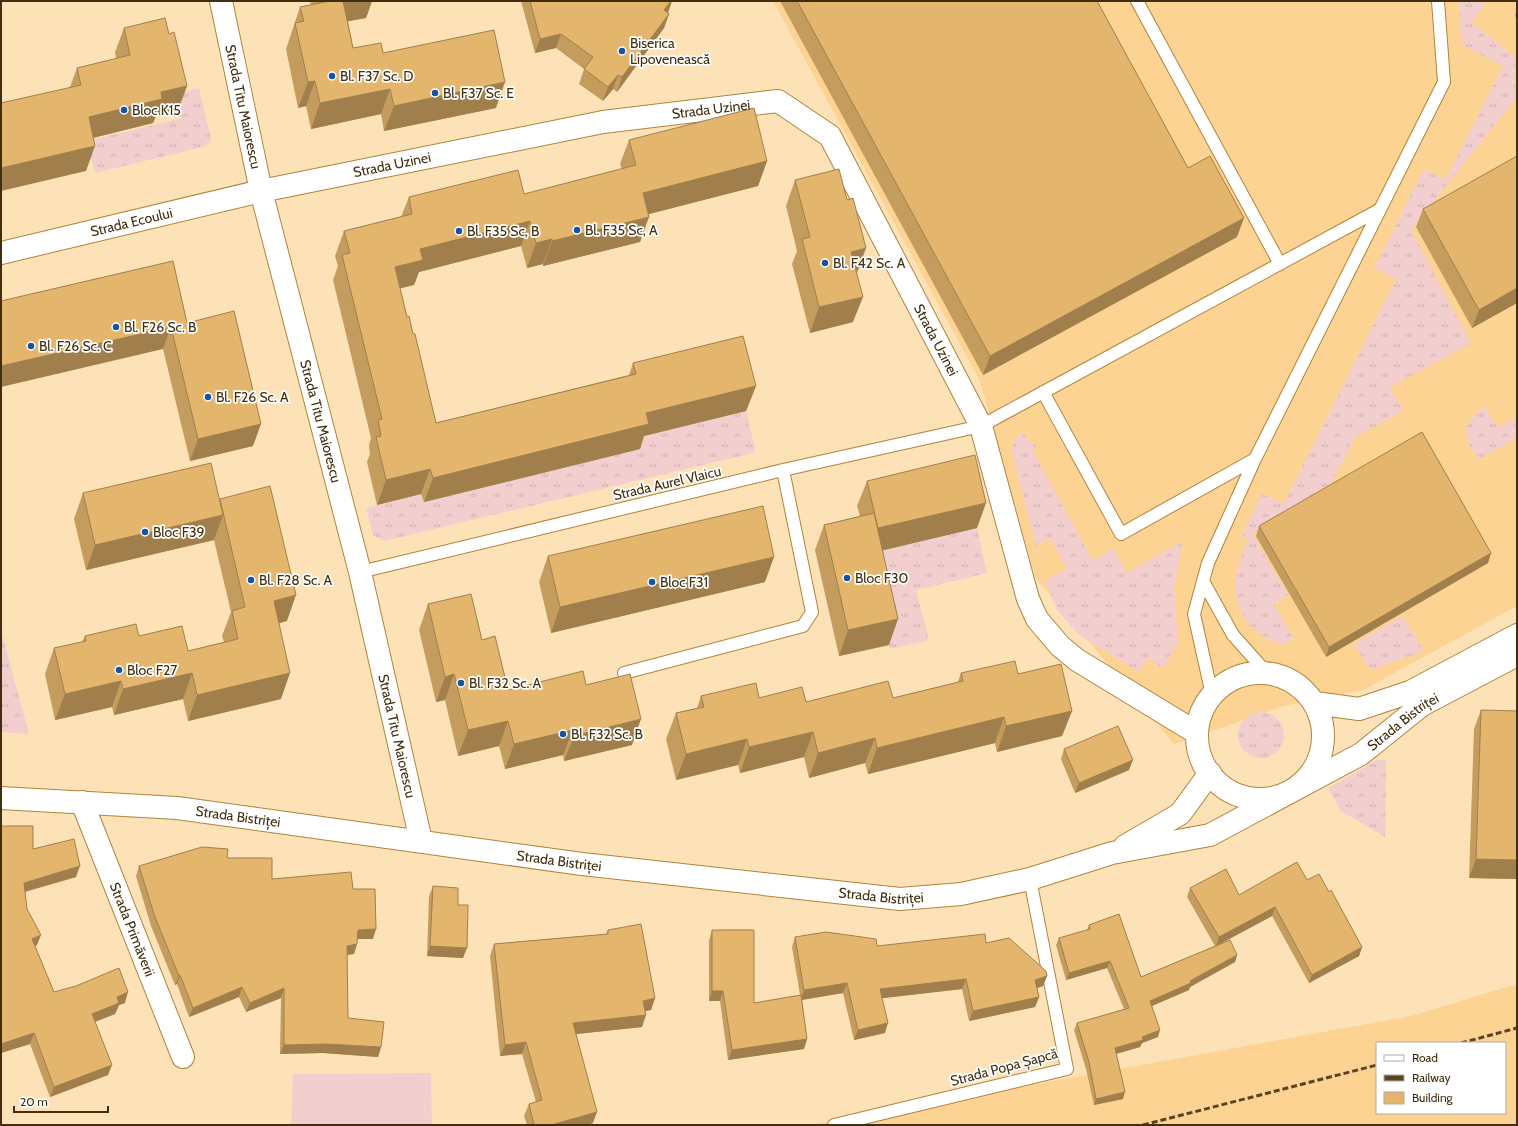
<svg xmlns="http://www.w3.org/2000/svg" width="1518" height="1126" font-family="Cabin,sans-serif">
	<defs>
		<pattern id="grass-tufts" width="24" height="20" patternUnits="userSpaceOnUse"><rect width="24" height="20" fill="#f3cece"/><path d="M3 7l-1-3M5 7V3M7 7l1-3M15 17l-1-3M17 17v-4M19 17l1-3" fill="none" stroke="#d1b1b0"/></pattern>
	</defs>
	<rect width="100%" height="100%" fill="#fee2b7"/>
	<path fill="#fdd394" fill-rule="evenodd" d="M773,1H1517V606L1363,690L1284,706L1174,744L1035,577L994,429L979,379Z
		M1517,984V1125H810L1411,1016ZM1377,1043H1505V1113H1377Z"/>
	<path fill="url(#grass-tufts)" d="M1458,1H1487L1471,22L1517,59V97L1411,230L1471,343L1390,387L1403,411L1355,437L1331,483L1252,534L1288,595L1274,604L1294,639L1283,645C1276,642 1268,640 1261,635C1243,622 1232,598 1236,576C1238,563 1244,550 1249,538L1242,535L1262,494L1284,504L1396,279L1376,269L1375,267L1423,170H1425L1446,179L1503,66L1462,45Z
		M199,88L211,139L207,146L95,173L87,141L182,118L176,94Z
		M1485,407L1497,427L1517,417V438L1479,459C1475,454 1471,448 1468,442C1462,428 1474,414 1485,407Z
		M746,411L755,448L753,453L384,541L373,535L366,508L421,494L424,502L639,449L637,438Z
		M1023,432L1028,441H1033L1036,446L1033,451L1092,560L1114,549L1126,573L1183,541L1174,585L1178,643L1163,668L1147,658L1139,672L1078,634L1057,610L1045,580L1067,569L1050,538L1036,546L1012,451C1013,441 1015,437 1023,432Z
		M977,528L987,573L916,590L929,640L890,649L868,554Z
		M1403,616L1424,651L1370,670L1354,644Z
		M1,630L29,734L1,732Z
		M1238 735a23 23 0 1 1 46 0a23 23 0 1 1-46 0Z
		M1377,760H1386L1385,837L1341,811L1328,788Z"/>
	<path fill="#f3cece" d="M431,1073L432,1125H291L293,1074Z"/>
	<g fill="none" stroke-linecap="round" stroke-linejoin="round">
		<g stroke="#b08339" stroke-width="14">
			<path id="service" d="M1137,1L1280,264
				M1043,392L1121,534L1255,459
				M360,572L783,470L981,426L1379,210
				M1203,581L1233,635L1266,672
				M624,673L803,626L812,612L783,470
				M1212,695L1194,614L1208,563L1255,459L1444,82L1438,1
				M834,1125L1067,1069L1030,879"/>
		</g>
		<g stroke="#b08339" stroke-width="24">
			<g id="minor">
				<path id="s1" d="M221,1L261,191L360,572L421,841"/>
				<path id="s2" d="M1,253L261,191L603,122L778,101L830,136L981,426L1028,599L1037,619L1060,646L1077,660L1197,733"/>
				<path id="s3" d="M82,802L183,1057"/>
			</g>
		</g>
		<g stroke="#b08339" stroke-width="24">
			<g id="secondary">
				<circle cx="1260" cy="736" r="63"/>
				<path d="M1315,703L1359,709L1410,692L1517,635"/>
				<path id="s4" d="M1,798L177,808L582,864L900,899L961,894L1030,879L1112,853L1210,835L1361,754L1422,705L1517,655"/>
				<path d="M1125,846L1180,814L1210,773"/>
			</g>
		</g>
		<use href="#service" stroke="#fff" stroke-width="12"/>
		<use href="#minor" stroke="#fff" stroke-width="22"/>
		<use href="#secondary" stroke="#fff" stroke-width="22"/>
		<path stroke="#584423" stroke-width="3" stroke-dasharray="6 3" stroke-linecap="butt" d="M1461,1043L1517,1028
			M1143,1125L1377,1065"/>
	</g>
	<path fill="#c49d5e" d="M310,1H372L366,18L348,21L353,48L383,53L496,108L384,131L381,114L311,129L306,106L298,108L286,49L300,7L311,5Z
		M521,1H672L668,13L669,14L664,28L617,92L613,89L603,101L579,84L584,69L556,48L535,53Z
		M780,1H1097L1188,168L1237,237L983,375Z
		M1517,10V24L1515,15Z
		M124,28L169,34L187,86L178,110L156,116L153,123L93,138L86,171L70,87L77,68L116,59L115,52Z
		M629,140L767,161L758,186L648,214L640,242L543,266V264L527,268L521,246L419,272L414,285L400,288L407,317L413,334L436,423L629,375L633,363L756,386L746,411L644,436L640,449L424,502L421,494L377,505L367,462L370,454L369,445L371,438L333,280L338,266L335,256L344,231L401,217L409,197L524,194L622,169L620,164Z
		M795,180L857,273L853,322L810,333L792,264L797,251L786,206Z
		M1423,209L1517,303L1472,328L1416,227Z
		M1,301L187,323L253,446L190,461L163,349Z
		M867,481L977,528L882,550L889,645L839,656L815,550L824,525L860,516L857,506Z
		M83,493L220,499L287,621L279,623L281,699L188,721L183,699L114,715L112,707L55,720L45,674L54,648L82,642L85,636H139L188,651L224,642L222,636L231,612L214,540L86,570L74,519Z
		M1259,526L1491,553L1488,563L1326,657L1256,536Z
		M548,556L765,582L551,633L539,582Z
		M428,604L482,640L508,690L586,685L632,745L564,761L563,755L505,769L499,746L458,756L445,700L436,702L419,630Z
		M961,673L1018,674L1072,711L1062,736L997,752L995,743L868,774L865,763L809,778L804,757L740,773L738,765L676,780L666,739L676,713L697,708L701,696L759,698L806,702L893,698L958,682Z
		M1481,710L1517,879L1469,878L1474,729Z
		M1064,749L1129,770L1075,793L1061,759Z
		M1,826L33,849L76,877L25,892L27,909L37,945L35,946L54,992L125,1003L119,1005L115,1014L95,1022L108,1075L50,1097L30,1044L1,1053Z
		M227,858L272,879L353,889L373,939H357V944L354,954L347,955L348,1018L381,1047L378,1057L323,1053L280,1054L281,998L246,1012L239,997L189,1017L177,984L175,985L151,926L136,876L139,866Z
		M1307,880L1329,892L1362,947L1359,956L1309,983L1272,916L1220,944L1237,955L1235,962L1190,987L1189,990L1152,1006L1158,1037L1142,1043L1140,1047L1116,1054L1123,1099L1094,1105L1086,1069L1074,1030L1077,1023L1124,1009L1107,968L1066,980L1056,945L1059,938L1087,930L1089,925L1141,977L1215,946L1187,897L1190,888L1239,895Z
		M433,886L463,958L427,956L429,896Z
		M608,930L655,998L651,1010L645,1011L642,1027L575,1034L593,1123L587,1125H527L524,1116L529,1104L536,1102L522,1054L500,1056L490,956L494,944L606,934Z
		M712,930L754,1003L800,995L792,947L795,937L877,946L986,943L1047,976L1043,986L1037,988L1039,997L1035,1007L969,1021L962,989L882,998L885,1033L854,1040L843,993L802,1000L807,1039L804,1049L728,1060L720,1001H709V940Z"/>
	<path fill="#a07f4c" d="M328,1H372L366,18L316,27Z
		M671,1H672L668,12L659,24L664,10Z
		M669,14L664,28L617,92L622,77Z
		M561,34L556,48L535,53L540,39Z
		M618,75L613,89L603,101L608,87Z
		M315,81L306,106L298,108L308,82Z
		M505,82L496,108L384,131L394,106Z
		M187,86L178,110L156,116L153,123L80,141L89,117L161,92Z
		M390,89L381,114L311,129L320,103Z
		M95,146L86,171L1,191V168Z
		M767,161L758,186L634,218L643,193Z
		M649,217L640,242L543,266L552,241Z
		M1244,218L1237,237L983,375L990,356Z
		M530,221L521,246L419,272L414,285L386,292L395,267L420,249Z
		M552,239L543,264L527,268L536,243Z
		M866,248L857,273L851,252Z
		M1517,288V303L1472,328L1479,310Z
		M863,297L853,322L810,333L819,307Z
		M171,327L163,349L1,387V366Z
		M756,386L746,411L644,436L640,449L424,502L433,478L646,413Z
		M261,424L253,446L190,461L198,439Z
		M430,469L421,494L377,505L386,480Z
		M986,503L977,528L868,554L878,528Z
		M223,515L214,540L86,570L95,545Z
		M1491,553L1488,563L1326,657L1329,647Z
		M774,557L765,582L551,633L560,607Z
		M296,595L287,621L265,627L274,601Z
		M898,619L889,645L839,656L848,630Z
		M192,673L183,699L114,715L123,689Z
		M290,673L281,699L188,721L197,695Z
		M454,674L445,700L436,702L445,677Z
		M121,681L112,707L55,720L65,694Z
		M1072,711L1062,736L997,752L1006,726Z
		M1004,717L995,743L868,774L877,748Z
		M641,719L632,745L564,761L574,736Z
		M508,721L499,746L458,756L468,730Z
		M573,730L563,755L505,769L514,744Z
		M813,732L804,757L740,773L749,747Z
		M875,738L865,763L809,778L818,753Z
		M747,739L738,765L676,780L686,754Z
		M1133,760L1129,770L1075,793L1079,783Z
		M1476,859L1517,860V879L1469,878Z
		M80,866L76,877L20,893L24,883Z
		M1275,907L1272,916L1216,946L1219,937Z
		M376,929L373,939H354L358,930Z
		M41,935L37,945L28,949L32,939Z
		M357,944L354,954L343,955L347,946Z
		M430,946L467,948L463,958L427,956Z
		M1362,947L1359,956L1309,983L1312,975Z
		M1237,955L1235,962L1190,987L1189,990L1147,1008L1150,1001L1190,981Z
		M1110,961L1107,968L1066,980L1069,973Z
		M180,975L177,984L175,985L179,976Z
		M1047,976L1043,986L1032,990L1035,980Z
		M966,979L962,989L876,999L880,989Z
		M847,983L843,993L801,1000L804,990Z
		M242,987L239,997L189,1017L193,1008Z
		M284,988L281,998L246,1012L250,1003Z
		M712,991H723L720,1001H709Z
		M128,992L125,1003L119,1005L115,1014L89,1024L92,1014L117,997Z
		M1039,997L1035,1007L969,1021L973,1011Z
		M655,998L651,1010L639,1012L643,1001Z
		M646,1015L642,1027L568,1035L573,1023Z
		M888,1023L885,1033L854,1040L858,1030Z
		M1160,1030L1158,1037L1142,1043L1140,1047L1112,1055L1115,1048Z
		M34,1033L30,1044L1,1053V1044Z
		M807,1039L804,1049L728,1060L732,1050Z
		M526,1042L522,1054L500,1056L505,1045Z
		M326,1044L381,1047L378,1057L323,1053L280,1054L284,1045Z
		M112,1065L108,1075L50,1097L54,1087Z
		M1125,1092L1123,1099L1094,1105L1096,1099Z
		M597,1112L593,1123L587,1125H551Z"/>
	<path fill="#e4b66d" stroke="#a07f4c" d="M330,1H343L353,48L381,43L383,53L494,30L505,82L394,106L390,89L320,103L315,81L308,82L295,23L304,21L300,7Z
		M530,1H671L664,10L669,14L622,77L618,75L608,87L584,69L593,57L561,34L540,39Z
		M797,1H1097L1188,168L1210,156L1244,218L990,356Z
		M165,18L169,34L174,32L187,86L161,92L162,99L89,117L95,146L1,168V103L81,85L77,68L130,55L124,28Z
		M754,108L767,161L643,193L649,217L552,241V239L536,243L530,221L420,249L423,260L395,267L407,317L409,316L413,334H415L436,423L636,374L633,363L743,336L756,386L646,413L649,424L433,478L430,469L386,480L376,437L381,436L378,420L382,419L342,255L350,253L344,231L412,214L409,197L518,170L524,194L636,165L629,140Z
		M1517,156V288L1479,310L1423,209Z
		M839,169L847,200L853,198L866,248L851,252L863,297L819,307L802,239L810,237L795,180Z
		M173,261L187,323L234,311L261,424L198,439L171,327L180,325L1,366V301Z
		M1422,432L1491,553L1329,647L1259,526Z
		M975,455L986,503L878,528L867,481Z
		M211,463L223,515L95,545L83,493Z
		M270,486L296,595L274,601L290,673L197,695L192,673L123,689L121,681L65,694L54,648L86,641L85,636L136,624L139,636L182,626L188,651L238,639L232,611L245,607L220,499Z
		M763,506L774,557L560,607L548,556Z
		M874,513L898,619L848,630L824,525Z
		M471,594L482,640L495,636L508,690L583,671L586,685L630,674L641,719L574,736L573,730L514,744L508,721L468,730L454,674L445,677L428,604Z
		M1015,661L1018,674L1061,664L1072,711L1006,726L1004,717L877,748L875,738L818,753L813,732L749,747L747,739L686,754L676,713L704,707L701,696L756,683L759,698L802,687L806,702L888,681L893,698L963,681L961,673Z
		M1481,710L1517,711V860L1476,859Z
		M1118,726L1133,760L1079,783L1064,749Z
		M1,826H33V849L74,839L80,866L24,883L27,909L41,935L32,939L54,992L76,986L119,968L128,992L117,997L119,1003L92,1014L112,1065L54,1087L34,1033L1,1044Z
		M202,847L228,849L227,858H272V879L351,872L353,889H375L376,929L358,930L357,944L347,946L348,1018L384,1022L381,1047L326,1044L284,1045V988L250,1003L242,987L193,1008L180,975L179,976L155,917L139,866Z
		M1297,862L1307,880L1319,874L1329,892L1331,890L1362,947L1312,975L1275,907L1219,937L1190,888L1226,869L1239,895Z
		M433,886L458,888V905H468L467,948L430,946Z
		M1119,914L1141,977L1230,940L1237,955L1190,981L1191,983L1150,1001L1160,1030L1142,1037L1143,1040L1115,1048L1125,1092L1096,1099L1089,1062L1077,1023L1129,1008L1110,961L1069,973L1059,938L1090,929L1089,925Z
		M641,924L655,998L643,1001L646,1015L573,1023L597,1112L551,1125H534L529,1104L542,1100L526,1042L505,1045L494,944L608,934V930Z
		M712,930H754V1003L801,995L807,1039L732,1050L723,991H712Z
		M826,932L876,939L877,946L985,934L986,943L1009,938L1046,971L1047,976L1035,980L1039,997L973,1011L966,979L880,989L888,1023L858,1030L847,983L804,990L795,937Z"/>
	<g fill="#1653a4" stroke="#fff" stroke-width="1.5">
		<circle cx="622" cy="51" r="4"/>
		<circle cx="332" cy="76" r="4"/>
		<circle cx="435" cy="93" r="4"/>
		<circle cx="124" cy="110" r="4"/>
		<circle cx="577" cy="230" r="4"/>
		<circle cx="459" cy="231" r="4"/>
		<circle cx="825" cy="263" r="4"/>
		<circle cx="116" cy="327" r="4"/>
		<circle cx="31" cy="346" r="4"/>
		<circle cx="208" cy="397" r="4"/>
		<circle cx="145" cy="532" r="4"/>
		<circle cx="847" cy="578" r="4"/>
		<circle cx="251" cy="580" r="4"/>
		<circle cx="652" cy="582" r="4"/>
		<circle cx="119" cy="670" r="4"/>
		<circle cx="461" cy="683" r="4"/>
		<circle cx="563" cy="734" r="4"/>
	</g>
	<g text-anchor="middle" dominant-baseline="central" stroke-width="3.5" stroke-linejoin="round" paint-order="stroke">
		<g font-size="14" fill="#402e0e" stroke="#fff" text-anchor="start">
			<text x="630" y="43">Biserica<tspan x="630" dy="16">Lipovenească</tspan></text>
			<text x="340" y="76">Bl. F37 Sc. D</text>
			<text x="443" y="93">Bl. F37 Sc. E</text>
			<text x="132" y="110">Bloc K15</text>
			<text x="585" y="230">Bl. F35 Sc, A</text>
			<text x="467" y="231">Bl. F35 Sc, B</text>
			<text x="833" y="263">Bl. F42 Sc. A</text>
			<text x="124" y="327">Bl. F26 Sc. B</text>
			<text x="39" y="346">Bl. F26 Sc. C</text>
			<text x="216" y="397">Bl. F26 Sc. A</text>
			<text x="153" y="532">Bloc F39</text>
			<text x="855" y="578">Bloc F30</text>
			<text x="259" y="580">Bl. F28 Sc. A</text>
			<text x="660" y="582">Bloc F31</text>
			<text x="127" y="670">Bloc F27</text>
			<text x="469" y="683">Bl. F32 Sc. A</text>
			<text x="571" y="734">Bl. F32 Sc. B</text>
		</g>
		<g font-size="14" fill="#402e0e" stroke="#fff">
			<text stroke="none"><textPath href="#s1" startOffset="108">Strada Titu Maiorescu</textPath></text>
			<text stroke="none"><textPath href="#s2" startOffset="725">Strada Uzinei</textPath></text>
			<text stroke="none"><textPath href="#s2" startOffset="401">Strada Uzinei</textPath></text>
			<text stroke="none"><textPath href="#s2" startOffset="134">Strada Ecoului</textPath></text>
			<text stroke="none"><textPath href="#s2" startOffset="1085">Strada Uzinei</textPath></text>
			<text stroke="none"><textPath href="#s1" startOffset="432">Strada Titu Maiorescu</textPath></text>
			<text transform="translate(667 483) rotate(-13)">Strada Aurel Vlaicu</text>
			<text stroke="none"><textPath href="#s4" startOffset="1447">Strada Bistriței</textPath></text>
			<text stroke="none"><textPath href="#s1" startOffset="756">Strada Titu Maiorescu</textPath></text>
			<text stroke="none"><textPath href="#s4" startOffset="238">Strada Bistriței</textPath></text>
			<text stroke="none"><textPath href="#s4" startOffset="562">Strada Bistriței</textPath></text>
			<text stroke="none"><textPath href="#s4" startOffset="886">Strada Bistriței</textPath></text>
			<text stroke="none"><textPath href="#s3" startOffset="137">Strada Primăverii</textPath></text>
			<text transform="translate(1004 1067) rotate(-15)">Strada Popa Șapcă</text>
		</g>
	</g>
	<rect width="1518" height="1126" fill="none" stroke="#402e0e" stroke-width="4"/>
	<rect x="1376" y="1042" width="130" height="72" fill="#ffffff" stroke="#b3ab9f"/>
	<rect x="1384" y="1055" width="20" height="6" fill="#ffffff" stroke="#b3ab9f"/>
	<text x="1412" y="1062" font-size="12" fill="#402e0e">Road</text>
	<rect x="1384" y="1075" width="20" height="6" fill="#584423" stroke="#b3ab9f"/>
	<text x="1412" y="1082" font-size="12" fill="#402e0e">Railway</text>
	<rect x="1384" y="1092" width="20" height="12" fill="#e4b66d" stroke="#b3ab9f"/>
	<text x="1412" y="1102" font-size="12" fill="#402e0e">Building</text>
	<path d="M14 1106v6h94v-6" fill="none" stroke="#402e0e" stroke-width="2"/>
	<text x="20" y="1106" font-size="12" fill="#402e0e" stroke="#ffffff" stroke-width="3" paint-order="stroke">20 m</text>
</svg>
